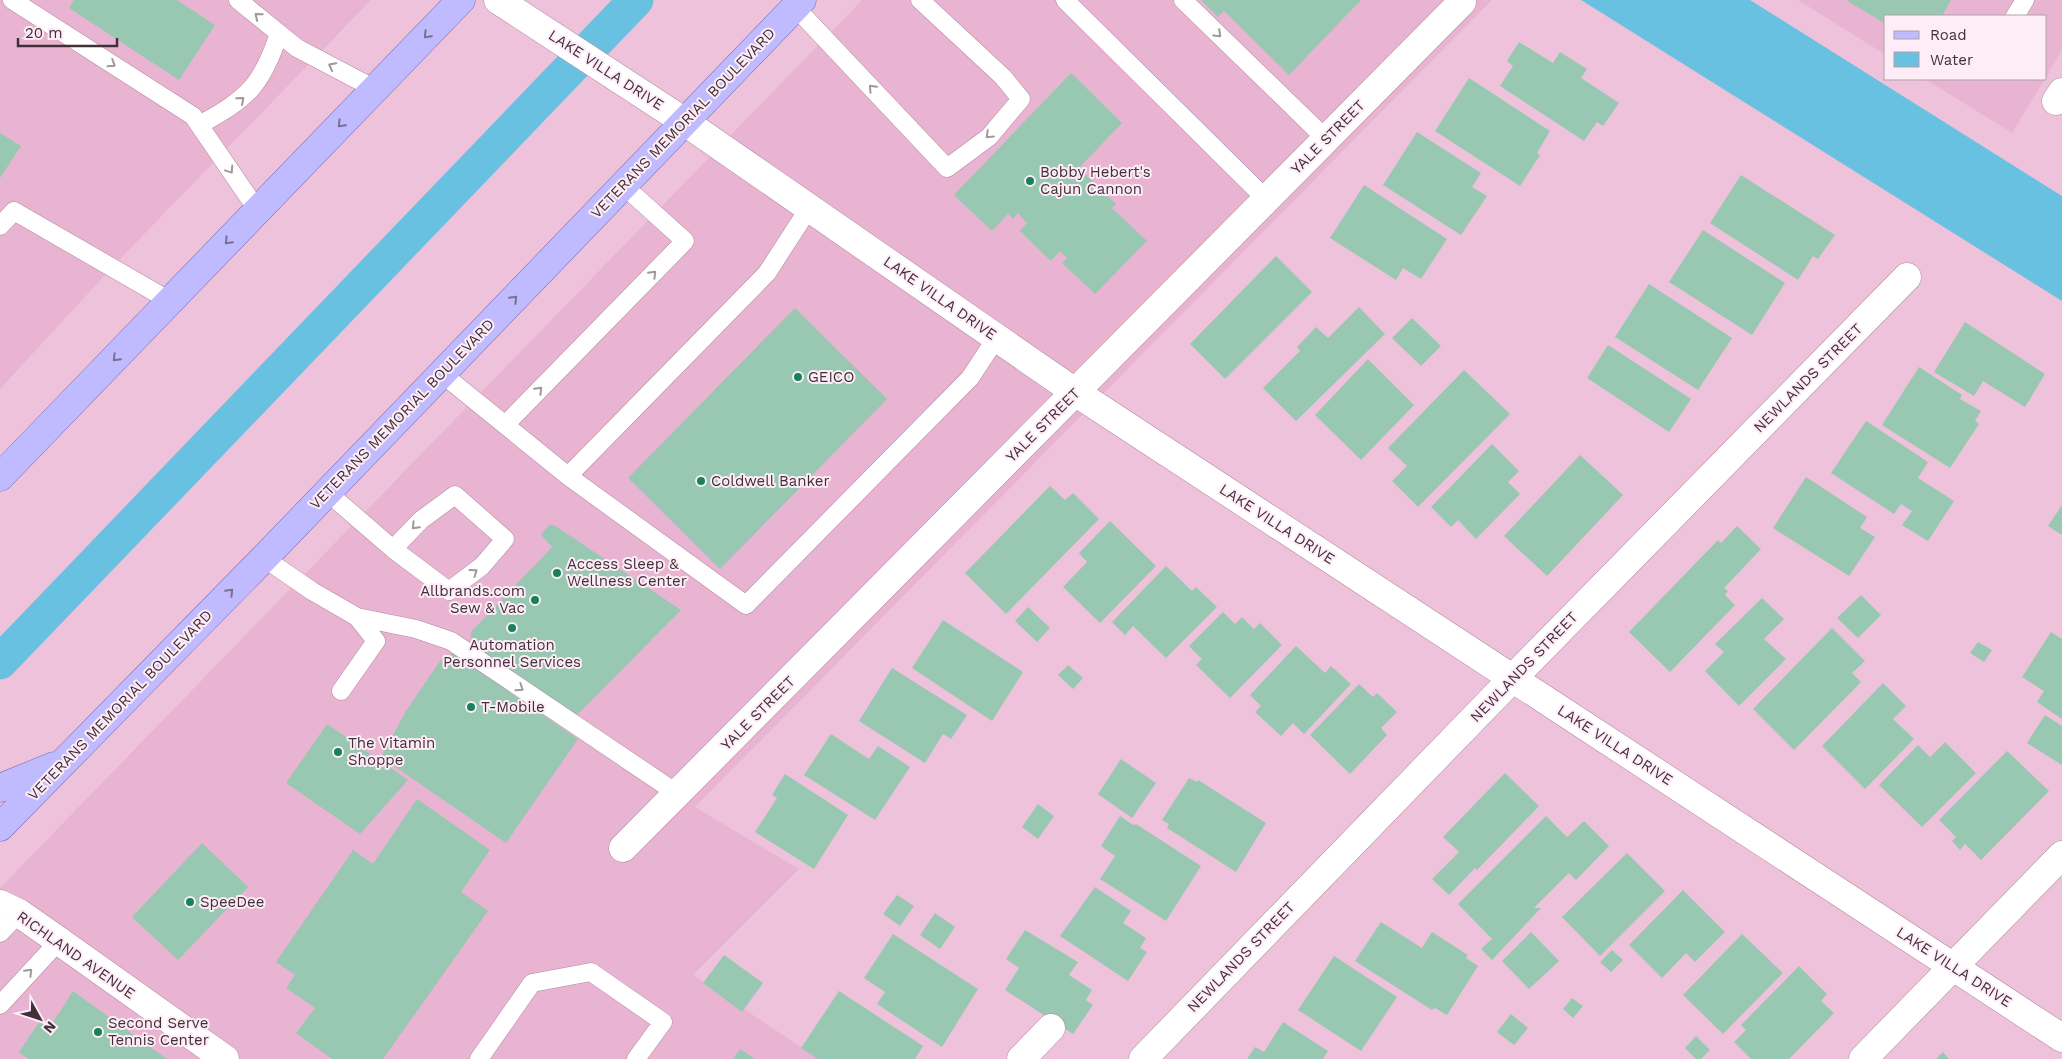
<svg xmlns="http://www.w3.org/2000/svg" width="2062" height="1059" font-family="'Work Sans',sans-serif">
	<rect width="100%" height="100%" fill="#efc2db"/>
	<path fill="#e8b4d2" d="M0,0H371L120,259L0,389Z
		M862,0H1492L695,807L799,869L693,975L819,1059H0V888Z
		M1798,0H2062V50L2046,77V16H1886V55Z
		M1925,79H2045L2012,133Z"/>
	<path fill="#69c1e1" d="M1581,0H1750L2062,196V301Z"/>
	<g fill="none" stroke-linecap="round" stroke-linejoin="round">
		<path stroke="#69c1e1" stroke-width="35" d="M0,662L636,0"/>
	</g>
	<path fill="#98c8b1" d="M74,0H177L215,25L179,80L69,8Z
		M1201,0H1361L1289,75L1224,11L1218,17Z
		M1846,0H1951L1942,16H1886V24Z
		M1519,42L1553,63L1560,52L1587,69L1581,78L1619,103L1603,126L1597,122L1584,141L1500,86L1513,66L1507,61Z
		M1071,73L1122,123L1079,168L1116,204L1112,208L1147,241L1095,294L1062,263L1067,258L1060,251L1051,261L1020,231L1027,223L1018,213L1013,219L1008,214L992,231L954,195Z
		M1469,78L1550,131L1537,153L1540,155L1520,186L1435,131Z
		M1417,132L1481,173L1472,187L1487,196L1461,235L1383,185Z
		M0,133L21,146L0,178Z
		M1741,175L1835,235L1818,259L1813,256L1798,280L1710,223Z
		M1364,185L1447,239L1421,279L1403,268L1396,280L1330,238Z
		M1703,230L1785,283L1752,335L1669,282Z
		M1276,256L1312,292L1225,379L1190,344Z
		M1649,284L1732,338L1698,390L1615,337Z
		M1359,307L1385,334L1296,421L1263,388L1300,351L1297,347L1316,327L1328,338Z
		M795,308L887,399L720,569L628,478Z
		M1412,318L1441,346L1421,366L1392,338Z
		M1965,322L2045,374L2025,407L1983,381L1974,396L1934,372Z
		M1608,345L1691,399L1669,432L1587,378Z
		M1368,359L1414,405L1361,460L1315,415Z
		M1919,367L1962,395L1960,399L1981,411L1975,421L1979,424L1950,468L1882,425Z
		M1464,370L1510,414L1418,507L1392,481L1407,466L1388,448Z
		M1866,421L1928,462L1918,478L1954,501L1928,541L1902,525L1912,511L1901,504L1894,514L1831,473Z
		M1492,444L1519,471L1508,482L1520,494L1476,539L1458,520L1451,527L1431,507Z
		M1580,455L1623,495L1547,576L1504,536Z
		M1806,477L1867,517L1860,528L1875,537L1849,576L1773,528Z
		M1050,486L1065,500L1073,493L1099,519L1006,614L965,573Z
		M2062,505V535L2048,526Z
		M1110,521L1156,566L1100,623L1063,587L1087,562L1079,553Z
		M549,525H554L681,610L578,714L572,716L471,648V632L552,547L541,535Z
		M1737,526L1761,549L1724,588L1728,591L1725,595L1735,605L1670,672L1629,632L1718,540L1721,543Z
		M1166,566L1192,591L1196,587L1217,607L1166,658L1133,626L1125,635L1112,622Z
		M1861,595L1881,615L1858,638L1837,618Z
		M1762,598L1784,619L1764,639L1786,659L1739,706L1705,671L1724,652L1715,644Z
		M1028,607L1050,628L1037,642L1015,621Z
		M1223,612L1235,624L1242,617L1254,629L1260,623L1282,645L1230,698L1196,665L1202,659L1189,646Z
		M943,620L1023,672L992,721L912,668Z
		M1832,628L1865,661L1852,673L1861,682L1794,750L1753,709Z
		M2051,632L2062,639V719L2037,702L2044,691L2022,677Z
		M1978,642L1992,650L1984,662L1970,653Z
		M1296,646L1325,673L1331,666L1351,684L1304,734L1293,723L1281,736L1255,712L1261,706L1250,695Z
		M452,653L578,739L506,843L381,757L406,711L440,661Z
		M1068,665L1083,678L1073,689L1058,675Z
		M892,668L967,715L951,739L943,734L925,763L859,721Z
		M1883,683L1906,706L1893,719L1914,739L1865,789L1822,746Z
		M1359,684L1373,697L1377,693L1397,712L1381,728L1387,735L1350,774L1310,735Z
		M2045,715L2062,726V765L2027,743Z
		M327,724L408,780L360,834L286,783Z
		M831,734L869,759L878,746L910,767L875,820L804,775Z
		M1945,742L1976,773L1922,827L1879,785L1918,745L1930,757Z
		M2007,751L2049,791L1981,860L1965,844L1960,850L1952,841L1956,837L1939,820Z
		M1121,759L1156,783L1132,818L1098,794Z
		M1505,773L1539,806L1477,870L1475,868L1449,895L1432,879L1459,852L1443,837Z
		M785,774L848,815L814,869L755,832L777,798L772,795Z
		M1189,778L1197,782L1198,780L1266,823L1236,872L1167,828L1169,824L1162,820Z
		M417,799L490,850L461,892L488,911L383,1059H332L296,1033L315,1008L286,988L295,975L276,962L353,850L373,864Z
		M1038,804L1054,816L1038,839L1022,827Z
		M1120,816L1133,825L1136,824L1201,866L1166,921L1100,879L1115,856L1101,846Z
		M1546,816L1567,837L1584,821L1609,846L1576,880L1569,873L1534,908H1541L1492,960L1481,949L1492,939L1458,904Z
		M202,843L248,887L178,960L132,917Z
		M1627,853L1665,891L1600,956L1562,917Z
		M1095,887L1131,911L1123,923L1146,938L1140,948L1147,952L1128,981L1060,936Z
		M1683,890L1725,932L1695,962L1686,953L1662,978L1629,945Z
		M897,895L914,906L900,926L883,914Z
		M935,913L955,927L940,949L920,935Z
		M1381,922L1422,948L1432,932L1468,955L1466,958L1478,966L1447,1015L1435,1008L1432,1010L1355,961Z
		M1025,930L1078,962L1069,975L1092,990L1086,1000L1093,1005L1073,1034L1005,990L1019,968L1006,959Z
		M1531,932L1559,961L1529,989L1502,961Z
		M893,934L978,989L942,1047L877,1004L885,992L864,978Z
		M1742,934L1783,973L1723,1034L1683,995Z
		M1612,950L1623,960L1611,972L1600,962Z
		M724,955L763,983L742,1012L703,983Z
		M1334,956L1397,997L1361,1051L1298,1010Z
		M1799,966L1827,994L1821,1001L1834,1013L1789,1059H1751L1734,1042L1746,1030L1741,1025Z
		M73,991L167,1059H28L19,1052L42,1018L52,1024Z
		M839,991L923,1046L915,1059H818L801,1048Z
		M1572,998L1583,1006L1573,1018L1563,1009Z
		M1511,1014L1528,1028L1514,1045L1497,1032Z
		M1283,1022L1328,1051L1323,1059H1247L1255,1047L1264,1052Z
		M1696,1036L1710,1050L1701,1059H1696L1685,1048Z
		M740,1049L755,1059H733Z
		M1943,1052L1949,1059H1936Z"/>
	<g fill="none" stroke-linecap="round" stroke-linejoin="round">
		<g stroke="#b389a0" stroke-width="19">
			<path id="lane" d="M12,0L193,116L258,211
				M238,0L297,48L375,89
				M1065,0L1267,200
				M1183,0L1326,139
				M795,7L947,168L989,137L1021,99L1003,77L920,0
				M2015,16L2025,0
				M199,125C247,99 262,86 279,33
				M809,208L767,273L568,476L746,605L970,378L997,337
				M0,226L14,211L170,301
				M441,373L568,476
				M505,425L685,241L624,186
				M327,492L393,549L449,591L482,566L505,539L455,495L421,520L393,549
				M264,558L312,591L357,617L376,641L341,691
				M357,617L416,629L451,641L678,794
				M0,933L19,913
				M0,1005L59,941
				M479,1059L532,983L591,972L663,1022L636,1059"/>
		</g>
		<g stroke="#b389a0" stroke-width="29">
			<path id="street" d="M498,0L685,122L1075,392L2062,1038
				M2056,101L2062,92
				M623,848L1462,2
				M0,904L19,913L59,941L225,1059
				M1021,1059L1051,1028
				M1143,1059L1513,678L1907,277
				M1863,1059L2062,855"/>
		</g>
		<g stroke="#776db9" stroke-width="29">
			<path id="primary" d="M0,477L461,0
				M0,788L54,766
				M0,827L264,558L802,0"/>
		</g>
		<use href="#lane" stroke="#fff" stroke-width="18"/>
		<use href="#street" stroke="#fff" stroke-width="28"/>
		<use href="#primary" stroke="#bfbbfe" stroke-width="28"/>
	</g>
	<defs><path id="oneway-chevron" d="M-2-3.5L2.5 0L-2 3.5" fill="none" stroke-width="1.6" stroke-linecap="round" stroke-linejoin="round" transform="scale(1.25)"/></defs>
	<g stroke="#a0989c">
		<use href="#oneway-chevron" transform="translate(258 16) rotate(-141)"/>
		<use href="#oneway-chevron" transform="translate(1218 34) rotate(44)"/>
		<use href="#oneway-chevron" transform="translate(112 64) rotate(33)"/>
		<use href="#oneway-chevron" transform="translate(332 66) rotate(-152)"/>
		<use href="#oneway-chevron" transform="translate(872 88) rotate(-133)"/>
		<use href="#oneway-chevron" transform="translate(241 100) rotate(-41)"/>
		<use href="#oneway-chevron" transform="translate(989 135) rotate(136)"/>
		<use href="#oneway-chevron" transform="translate(230 170) rotate(56)"/>
		<use href="#oneway-chevron" transform="translate(653 274) rotate(-46)"/>
		<use href="#oneway-chevron" transform="translate(539 390) rotate(-46)"/>
		<use href="#oneway-chevron" transform="translate(415 526) rotate(134)"/>
		<use href="#oneway-chevron" transform="translate(474 572) rotate(-36)"/>
		<use href="#oneway-chevron" transform="translate(520 688) rotate(34)"/>
		<use href="#oneway-chevron" transform="translate(29 972) rotate(-46)"/>
	</g>
	<g stroke="#7a6f92">
		<use href="#oneway-chevron" transform="translate(427 35) rotate(134)"/>
		<use href="#oneway-chevron" transform="translate(341 124) rotate(134)"/>
		<use href="#oneway-chevron" transform="translate(228 241) rotate(134)"/>
		<use href="#oneway-chevron" transform="translate(514 299) rotate(-46)"/>
		<use href="#oneway-chevron" transform="translate(116 358) rotate(134)"/>
		<use href="#oneway-chevron" transform="translate(230 592) rotate(-46)"/>
	</g>
	<g fill="#18815d" stroke="#feecf6" stroke-width="2">
		<circle cx="1030" cy="181" r="5"/>
		<circle cx="798" cy="377" r="5"/>
		<circle cx="701" cy="481" r="5"/>
		<circle cx="557" cy="573" r="5"/>
		<circle cx="535" cy="600" r="5"/>
		<circle cx="512" cy="628" r="5"/>
		<circle cx="471" cy="707" r="5"/>
		<circle cx="338" cy="752" r="5"/>
		<circle cx="190" cy="902" r="5"/>
		<circle cx="98" cy="1032" r="5"/>
	</g>
	<g text-anchor="middle" dominant-baseline="central" stroke-width="4" stroke-linejoin="round" paint-order="stroke">
		<g font-size="15" fill="#41303a" stroke="#feecf6">
			<text transform="translate(606 70) rotate(33)">LAKE VILLA DRIVE</text>
			<text transform="translate(683 123) rotate(-46)">VETERANS MEMORIAL BOULEVARD</text>
			<text transform="translate(1328 137) rotate(-45)">YALE STREET</text>
			<text transform="translate(940 298) rotate(35)">LAKE VILLA DRIVE</text>
			<text transform="translate(1808 378) rotate(-45)">NEWLANDS STREET</text>
			<text transform="translate(402 414) rotate(-46)">VETERANS MEMORIAL BOULEVARD</text>
			<text transform="translate(1043 425) rotate(-45)">YALE STREET</text>
			<text transform="translate(1277 524) rotate(33)">LAKE VILLA DRIVE</text>
			<text transform="translate(1524 667) rotate(-46)">NEWLANDS STREET</text>
			<text transform="translate(120 705) rotate(-46)">VETERANS MEMORIAL BOULEVARD</text>
			<text transform="translate(758 713) rotate(-45)">YALE STREET</text>
			<text transform="translate(1615 745) rotate(33)">LAKE VILLA DRIVE</text>
			<text transform="translate(76 955) rotate(35)">RICHLAND AVENUE</text>
			<text transform="translate(1241 957) rotate(-46)">NEWLANDS STREET</text>
			<text transform="translate(1954 967) rotate(33)">LAKE VILLA DRIVE</text>
		</g>
		<g font-size="15" fill="#41303a" stroke="#feecf6" text-anchor="start">
			<text x="1040" y="172">Bobby Hebert's<tspan x="1040" dy="17">Cajun Cannon</tspan></text>
			<text x="808" y="377">GEICO</text>
			<text x="711" y="481">Coldwell Banker</text>
			<text x="567" y="564">Access Sleep &amp;<tspan x="567" dy="17">Wellness Center</tspan></text>
			<text x="525" y="591" text-anchor="end">Allbrands.com<tspan x="525" dy="17">Sew &amp; Vac</tspan></text>
			<text x="512" y="645" text-anchor="middle">Automation<tspan x="512" dy="17">Personnel Services</tspan></text>
			<text x="481" y="707">T-Mobile</text>
			<text x="348" y="743">The Vitamin<tspan x="348" dy="17">Shoppe</tspan></text>
			<text x="200" y="902">SpeeDee</text>
			<text x="108" y="1023">Second Serve<tspan x="108" dy="17">Tennis Center</tspan></text>
		</g>
	</g>
	<rect x="1884" y="15" width="162" height="65" fill="#feecf6" stroke="#b2a1ab"/>
	<rect x="1894" y="31" width="25" height="8" fill="#bfbbfe" stroke="#b2a1ab"/>
	<text x="1930" y="40" font-size="15" fill="#41303a">Road</text>
	<rect x="1894" y="52" width="25" height="15" fill="#69c1e1" stroke="#b2a1ab"/>
	<text x="1930" y="65" font-size="15" fill="#41303a">Water</text>
	<g transform="translate(40 1019) rotate(130)" stroke="#feecf6" stroke-width="4" paint-order="stroke">
	<path d="M0-4L9 19L0 12L-9 19Z" fill="#41303a"/>
	<text y="-8" font-size="14" font-weight="bold" text-anchor="middle" fill="#41303a">N</text>
	</g>
	<path d="M18 38v8h99v-8" fill="none" stroke="#41303a" stroke-width="2.5"/>
	<text x="25" y="38" font-size="15" fill="#41303a" stroke="#feecf6" stroke-width="4" paint-order="stroke">20 m</text>
</svg>
